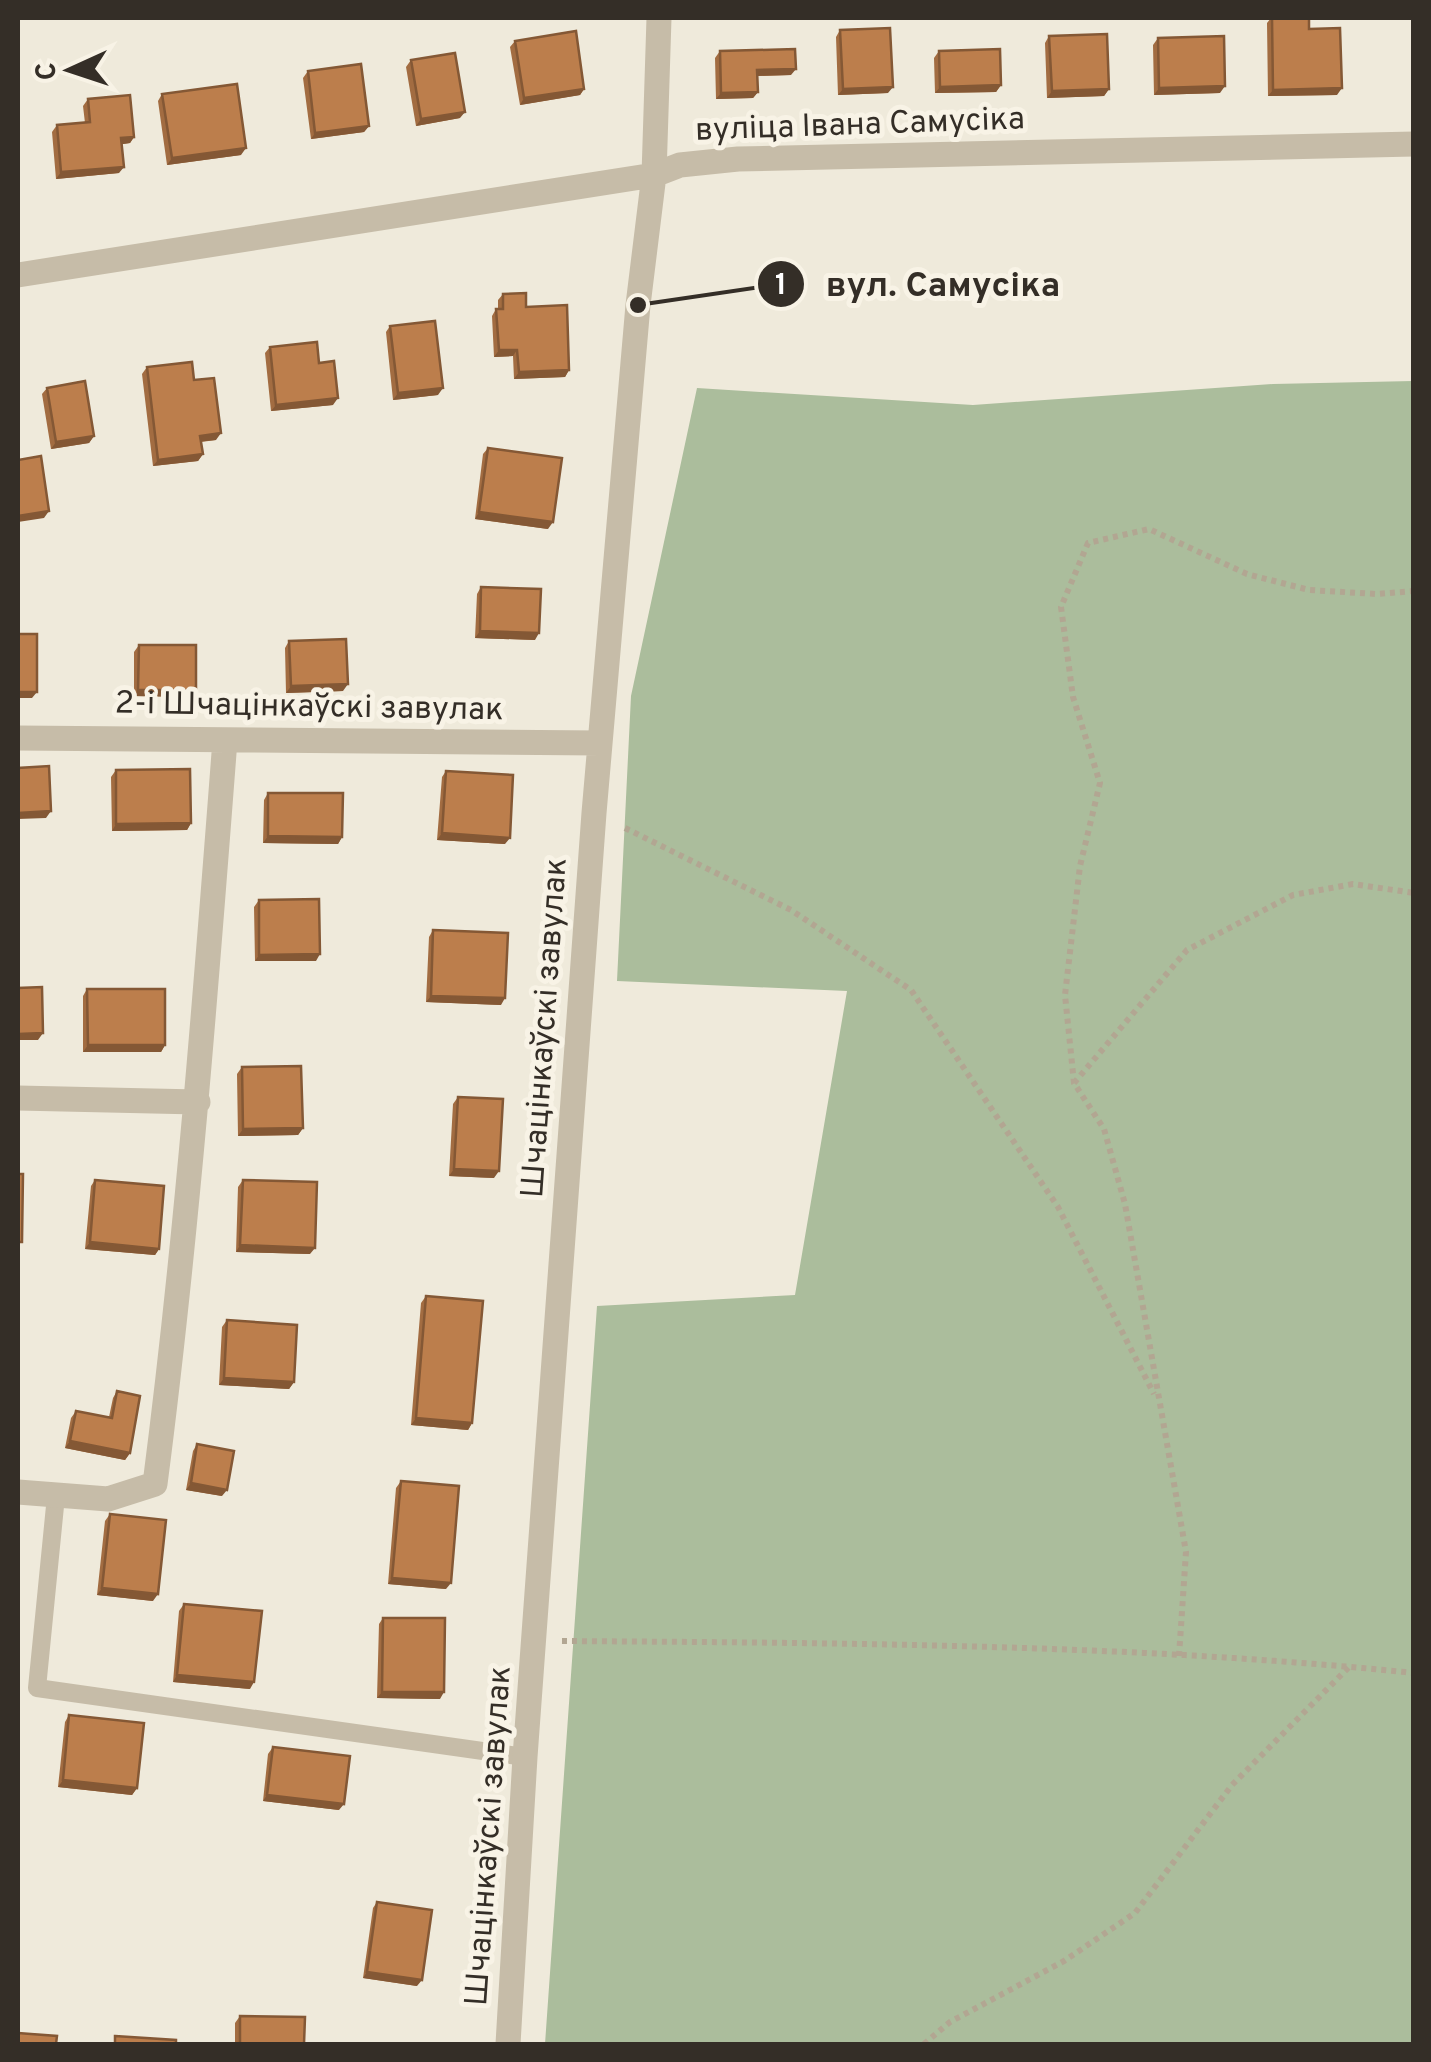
<svg xmlns="http://www.w3.org/2000/svg" width="1431" height="2062" font-family="Overpass,sans-serif">
	<rect width="100%" height="100%" fill="#efeadb"/>
	<path fill="#abbd9c" d="M1413,381V2044H545L597,1306L795,1295L847,991L617,981L631,696L697,388L973,405L1273,384Z"/>
	<g fill="none" stroke-linecap="round" stroke-linejoin="round">
		<path stroke="#b2a692" stroke-width="6" stroke-dasharray="5 5" stroke-linecap="butt" d="M625,828L791,910L911,990L1058,1207L1154,1394
			M1074,1083L1187,950L1293,895L1353,884L1414,893
			M562,1641C845,1643 1131,1644 1414,1673
			M1179,1656L1186,1552L1125,1204L1104,1129L1074,1083L1065,995L1080,866L1100,783L1073,697L1061,607L1088,543L1149,529L1247,574L1309,590L1377,594L1414,591
			M924,2044L950,2022L1064,1961L1135,1913L1232,1785L1350,1666"/>
		<path stroke="#c6bca8" stroke-width="18" d="M56,1496L37,1688L525,1757"/>
		<path stroke="#c6bca8" stroke-width="25" d="M18,275L654,175L680,165L738,159L1414,144
			M18,738L600,743
			M18,1098L198,1102
			M18,1492L108,1499L155,1484C187,1237 206,989 225,740
			M508,2044L525,1757L594,813L638,305L654,175L659,18"/>
	</g>
	<path fill="#a26c41" d="M1271,18L1309,29L1337,95L1268,96L1267,23Z
		M840,30L888,93L838,95L836,37Z
		M1049,36L1109,89L1104,96L1047,98L1045,43Z
		M1158,38L1220,93L1154,95L1153,45Z
		M515,41L584,89L580,95L520,105L510,47Z
		M720,51L791,75L758,76V92L753,98L716,99L715,58Z
		M939,51L1001,85L996,92L935,93L934,58Z
		M411,60L460,118L416,126L406,67Z
		M308,71L369,126L364,132L311,139L303,78Z
		M162,94L241,155L167,165L158,101Z
		M88,99L134,137L130,143L122,144L119,173L56,179L52,132L57,125L85,123L83,106Z
		M503,294L526,307L569,370L565,377L514,379L513,356L494,357L492,316L496,309H498V300Z
		M390,326L438,395L393,400L386,332Z
		M270,347L319,363L333,405L271,411L265,353Z
		M147,367L194,380L216,440L201,442L203,454L198,461L153,466L142,374Z
		M47,388L94,436L89,443L51,449L42,394Z
		M488,448L548,529L475,519L483,454Z
		M481,587L535,640L475,638L477,594Z
		M289,641L343,691L286,693L285,648Z
		M139,645L192,697L134,696V652Z
		M116,770L191,823L187,830L112,831L111,777Z
		M446,771L505,844L437,840L442,777Z
		M268,793L342,837L338,844L263,843L264,800Z
		M259,900L316,961H255L254,907Z
		M433,930L501,1005L426,1002L429,937Z
		M87,989L165,1045L161,1052H83V996Z
		M242,1067L303,1128L298,1135L238,1136L237,1074Z
		M458,1097L494,1178L449,1176L453,1104Z
		M95,1180L159,1249L155,1255L85,1249L91,1186Z
		M243,1180L310,1254L236,1252L238,1187Z
		M426,1296L472,1423L468,1430L411,1425L421,1303Z
		M227,1320L294,1382L289,1389L219,1385L222,1327Z
		M117,1391L130,1453L125,1460L65,1448L71,1418L76,1411L109,1417L113,1398Z
		M197,1444L222,1496L186,1490L193,1451Z
		M401,1481L446,1589L388,1584L396,1488Z
		M110,1514L153,1601L97,1595L105,1521Z
		M184,1604L250,1689L173,1682L179,1611Z
		M383,1618L440,1699L377,1698L379,1624Z
		M69,1715L137,1788L132,1795L58,1787L65,1722Z
		M273,1747L339,1810L263,1801L268,1754Z
		M377,1902L417,1986L363,1978L373,1908Z
		M240,2016L304,2044H235V2023Z"/>
	<path fill="#845835" d="M796,69L791,75L753,76L757,70Z
		M1001,85L996,92L935,93L940,87Z
		M1225,86L1220,93L1154,95L1159,88Z
		M893,87L888,93L838,95L843,89Z
		M1342,88L1337,95L1268,96L1273,90Z
		M584,89L580,95L520,105L524,98Z
		M1109,89L1104,96L1047,98L1052,91Z
		M758,92L753,98L716,99L721,93Z
		M465,112L460,118L416,126L421,119Z
		M369,126L364,132L311,139L315,133Z
		M134,137L130,143L117,145L121,138Z
		M246,148L241,155L167,165L172,158Z
		M124,167L119,173L56,179L61,172Z
		M499,350H517L513,356L494,357Z
		M569,370L565,377L514,379L519,372Z
		M443,388L438,395L393,400L398,393Z
		M338,398L333,405L271,411L276,405Z
		M221,433L216,440L196,442L200,436Z
		M94,436L89,443L51,449L56,442Z
		M203,454L198,461L153,466L158,460Z
		M49,511L44,518L18,522V516Z
		M479,512L553,522L548,529L475,519Z
		M480,631L539,633L535,640L475,638Z
		M348,684L343,691L286,693L291,686Z
		M138,690H196L192,697L134,696Z
		M18,692H37L32,698H18Z
		M51,811L46,818L18,819V813Z
		M191,823L187,830L112,831L116,824Z
		M442,833L510,838L505,844L437,840Z
		M268,836L342,837L338,844L263,843Z
		M320,954L316,961H255L259,955Z
		M431,996L505,998L501,1005L426,1002Z
		M43,1033L38,1040H18V1034Z
		M88,1045H165L161,1052H83Z
		M303,1128L298,1135L238,1136L243,1129Z
		M454,1169L499,1171L494,1178L449,1176Z
		M90,1242L159,1249L155,1255L85,1249Z
		M240,1245L315,1248L310,1254L236,1252Z
		M224,1378L294,1382L289,1389L219,1385Z
		M416,1418L472,1423L468,1430L411,1425Z
		M70,1441L130,1453L125,1460L65,1448Z
		M191,1483L227,1490L222,1496L186,1490Z
		M392,1578L451,1583L446,1589L388,1584Z
		M102,1588L158,1594L153,1601L97,1595Z
		M177,1675L254,1682L250,1689L173,1682Z
		M382,1692H444L440,1699L377,1698Z
		M63,1780L137,1788L132,1795L58,1787Z
		M267,1795L344,1804L339,1810L263,1801Z
		M367,1972L422,1980L417,1986L363,1978Z"/>
	<path fill="#bc7e4c" stroke="#845835" stroke-width="2.5" d="M1272,18H1309V29L1340,28L1342,88L1273,90Z
		M890,28L893,87L843,89L840,30Z
		M576,31L584,89L524,98L515,41Z
		M1107,34L1109,89L1052,91L1049,36Z
		M1224,36L1225,86L1159,88L1158,38Z
		M795,49L796,69L757,70L758,92L721,93L720,51Z
		M1000,49L1001,85L940,87L939,51Z
		M455,53L465,112L421,119L411,60Z
		M361,64L369,126L315,133L308,71Z
		M237,84L246,148L172,158L162,94Z
		M130,95L134,137L121,138L124,167L61,172L57,125L90,122L88,99Z
		M526,293V307L567,305L569,370L519,372L517,350H499L496,309H503V294Z
		M435,321L443,388L398,393L390,326Z
		M317,342L319,363L334,361L338,398L276,405L270,347Z
		M192,362L194,380L214,378L221,433L200,436L203,454L158,460L147,367Z
		M85,381L94,436L56,442L47,388Z
		M488,448L562,458L553,522L479,512Z
		M41,456L49,511L18,516V460Z
		M481,587L541,589L539,633L480,631Z
		M18,634H37V692H18Z
		M346,639L348,684L291,686L289,641Z
		M139,645H196V690H138Z
		M49,766L51,811L18,813V768Z
		M190,769L191,823L116,824V770Z
		M446,771L513,775L510,838L442,833Z
		M268,793H343L342,837L268,836Z
		M319,899L320,954L259,955V900Z
		M433,930L508,933L505,998L431,996Z
		M42,987L43,1033L18,1034V988Z
		M87,989H165V1045H88Z
		M301,1066L303,1128L243,1129L242,1067Z
		M458,1097L503,1099L499,1171L454,1169Z
		M18,1174H23L22,1242H18Z
		M95,1180L164,1186L159,1249L90,1242Z
		M243,1180L317,1182L315,1248L240,1245Z
		M426,1296L483,1301L472,1423L416,1418Z
		M227,1320L297,1325L294,1382L224,1378Z
		M117,1391L140,1396L130,1453L70,1441L76,1411L112,1418Z
		M197,1444L234,1451L227,1490L191,1483Z
		M401,1481L459,1486L451,1583L392,1578Z
		M110,1514L166,1520L158,1594L102,1588Z
		M184,1604L262,1611L254,1682L177,1675Z
		M383,1618H445L444,1692H382Z
		M69,1715L144,1723L137,1788L63,1780Z
		M273,1747L350,1756L344,1804L267,1795Z
		M377,1902L432,1910L422,1980L367,1972Z
		M240,2016L305,2017L304,2044H240Z
		M18,2033L57,2036L56,2044H18Z
		M115,2036L176,2040V2044H115Z"/>
	<g text-anchor="middle" dominant-baseline="central" stroke-width="10" stroke-linejoin="round" paint-order="stroke">
		<g font-size="32" fill="#342e27" stroke="#f8f3e6">
			<text transform="translate(860 126) rotate(-2)">вуліца Івана Самусіка</text>
			<text transform="translate(309 708) rotate(1)">2-і Шчацінкаўскі завулак</text>
			<text transform="translate(546 1028) rotate(-86)">Шчацінкаўскі завулак</text>
			<text transform="translate(490 1836) rotate(-86)">Шчацінкаўскі завулак</text>
		</g>
	</g>
	<path fill="none" stroke="#342e27" stroke-width="4" d="M638 305L781 284"/>
	<g fill="#342e27" stroke="#f8f3e6" stroke-width="4">
		<circle cx="638" cy="305" r="10"/>
		<circle cx="781" cy="284" r="25"/>
	</g>
	<g font-size="30" text-anchor="middle" font-weight="bold" fill="#fff">
		<text x="781" y="294">1</text>
	</g>
	<g font-size="35" text-anchor="middle" font-weight="bold" fill="#342e27" stroke="#f8f3e6" stroke-width="10" stroke-linejoin="round" paint-order="stroke">
		<text x="943" y="296">вул. Самусіка</text>
	</g>
	<rect width="1431" height="2062" fill="none" stroke="#342e27" stroke-width="40"/>
	<g transform="translate(70 70) rotate(267)" stroke="#f8f3e6" stroke-width="8" paint-order="stroke">
	<path d="M0-8L18 38L0 25L-18 38Z" fill="#342e27"/>
	<text y="-15" font-size="28" font-weight="bold" text-anchor="middle" fill="#342e27">С</text>
	</g>
</svg>
